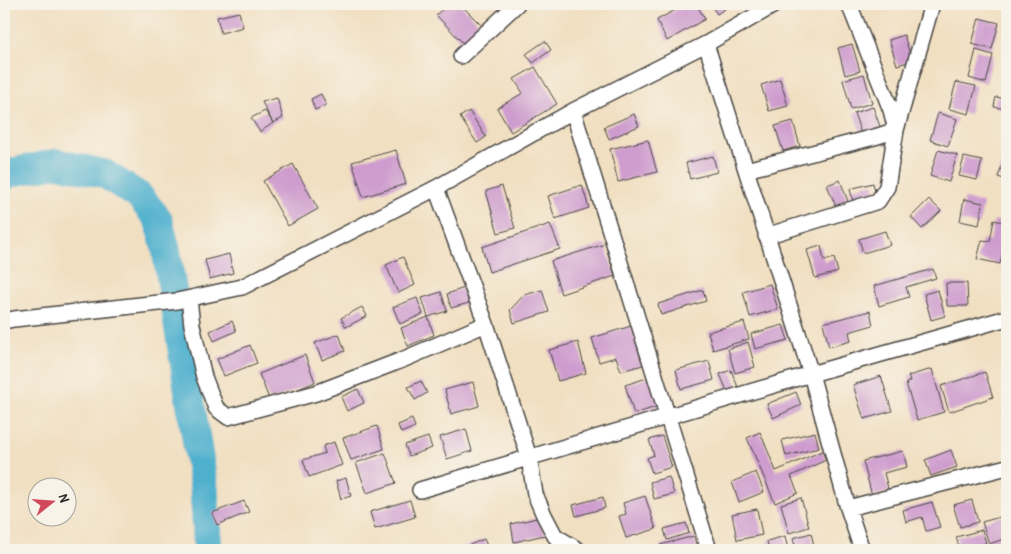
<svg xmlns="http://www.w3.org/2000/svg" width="1011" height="554" font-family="'Patrick Hand',sans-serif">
	<rect width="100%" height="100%" fill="#f7f3e8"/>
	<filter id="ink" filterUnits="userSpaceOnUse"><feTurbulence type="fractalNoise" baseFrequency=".02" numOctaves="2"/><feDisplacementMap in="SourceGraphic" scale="10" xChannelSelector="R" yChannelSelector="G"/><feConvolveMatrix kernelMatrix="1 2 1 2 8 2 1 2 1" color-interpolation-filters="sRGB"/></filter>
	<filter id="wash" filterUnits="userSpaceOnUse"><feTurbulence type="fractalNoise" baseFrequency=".0096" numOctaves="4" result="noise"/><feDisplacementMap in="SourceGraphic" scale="20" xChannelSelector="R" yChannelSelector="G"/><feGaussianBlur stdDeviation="1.12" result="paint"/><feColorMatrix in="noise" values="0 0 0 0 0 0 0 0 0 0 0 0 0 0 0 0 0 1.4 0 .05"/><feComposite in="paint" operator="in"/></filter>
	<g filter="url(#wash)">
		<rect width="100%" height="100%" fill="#f1dfc1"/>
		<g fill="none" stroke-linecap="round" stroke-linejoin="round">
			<path stroke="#4fb0ce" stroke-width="29" d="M4,177L9,173L57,163L105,174L139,196L158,219L166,249L204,488L208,550"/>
		</g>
		<g id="blocks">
			<path fill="#ce9cce" d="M448,4H460L482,26L464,44L436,15Z
				M686,4H696L705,19L667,41L657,20Z
				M710,4H732L717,14Z
				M239,12L243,27L221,33L217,17Z
				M979,18L999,23L992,49L972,44Z
				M904,35L912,61L897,65L889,40Z
				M545,41L551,50L533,63L526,54Z
				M852,44L860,71L845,75L838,48Z
				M976,50L993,55L986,83L969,78Z
				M535,67L557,104L511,132L497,108L523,93L514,79Z
				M864,74L872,103L851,109L843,80Z
				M780,79L788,106L769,111L761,85Z
				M956,82L976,86L969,114L949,109Z
				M321,94L326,105L315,110L311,99Z
				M996,97L1007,99V109L994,107Z
				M277,98L283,118L273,123L262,102Z
				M873,107L882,132L863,139L854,113Z
				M265,111L273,123L260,132L251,118Z
				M469,111L486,137L477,143L460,117Z
				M938,113L957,119L948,146L930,140Z
				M634,114L639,126L609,139L604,127Z
				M793,121L800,146L783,151L775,126Z
				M648,140L657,172L618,182L610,149Z
				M396,150L406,184L363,197L352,162Z
				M938,150L957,155L949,182L930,176Z
				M1007,151V180L998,177Z
				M713,156L717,172L690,179L686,163Z
				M964,157L982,161L977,180L959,176Z
				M293,164L318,209L288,226L263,181Z
				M840,180L849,204L837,209L827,185Z
				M873,183L876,196L853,202L850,189Z
				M582,185L589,208L555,219L548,196Z
				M502,186L515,228L498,233L486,191Z
				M929,199L941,211L922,229L911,217Z
				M964,199L983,203L979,225L960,221Z
				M994,220L1007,223V231L1000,264L977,259L982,240L990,241Z
				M550,224L560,249L489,272L482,247Z
				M885,231L890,245L863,253L859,239Z
				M605,244L615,276L561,294L551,261Z
				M821,246L824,261L834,258L838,272L815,278L807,250Z
				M229,254L233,273L210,279L205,260Z
				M403,257L415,285L398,293L386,265Z
				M933,269L936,278L906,287L909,297L879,306L874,286Z
				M946,283H967L968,306H947Z
				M770,284L778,309L750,317L743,292Z
				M464,288L469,303L451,308L447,294Z
				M542,290L549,312L514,323L510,310L524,295Z
				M703,290L706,301L661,315L658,304Z
				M938,290L945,316L931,320L924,294Z
				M441,292L447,311L428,317L422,298Z
				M417,298L423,314L400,324L393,307Z
				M362,307L367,316L346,327L341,318Z
				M870,311L873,325L849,332L851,341L829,347L823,323Z
				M428,317L434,335L408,346L401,328Z
				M232,321L236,331L214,341L210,331Z
				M744,322L749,339L713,350L708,332Z
				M783,325L788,340L755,349L751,334Z
				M631,326L643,365L621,371L616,357L599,362L592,338Z
				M339,334L345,351L322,360L315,343Z
				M578,342L586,373L558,381L549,350Z
				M748,342L755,367L735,373L728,349Z
				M250,345L257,363L224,376L217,359Z
				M305,355L315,382L270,401L259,374Z
				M709,361L714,380L681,389L676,370Z
				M932,369L944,412L917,420L906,383L910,381L908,376Z
				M731,370L738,387L727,391L720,374Z
				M985,372L993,397L949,412L941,386Z
				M653,376L662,405L634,414L625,385Z
				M881,376L892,411L864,419L853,385Z
				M421,381L427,393L415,400L408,387Z
				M473,382L479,406L451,414L445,390Z
				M358,389L364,403L347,411L341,397Z
				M796,392L801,405L773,418L767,404Z
				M412,419L415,427L401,433L398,425Z
				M377,426L384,449L351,460L343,438Z
				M466,429L472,451L447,459L440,437Z
				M760,432L776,471L822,451L826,460L791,476L798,493L775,503L747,438Z
				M815,432L819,448L786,456L782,440Z
				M662,436L672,467L652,473L647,458L654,455L649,440Z
				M428,437L432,448L409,456L405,445Z
				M334,442L342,465L309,477L303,460L325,453L323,446Z
				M951,450L957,467L931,476L925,460Z
				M903,451L907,467L884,473L889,492L872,496L863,461Z
				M385,453L396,483L367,493L356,463Z
				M756,472L764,492L739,502L732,482Z
				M669,477L674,494L654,499L650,482Z
				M346,478L351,496L341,499L336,481Z
				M645,496L656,529L626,538L619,516L626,514L623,503Z
				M603,497L605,508L576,516L573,505Z
				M801,498L809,527L789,533L781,504Z
				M410,500L415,517L375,529L370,512Z
				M972,500L978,522L960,527L953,505Z
				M244,501L249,512L217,525L212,513Z
				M932,502L940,527L926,531L922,517L906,522L903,510Z
				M757,509L762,535L737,540L732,514Z
				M1007,515V538L989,544L982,522Z
				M541,517L545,535L514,542L511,524Z
				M686,523L689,533L667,540L664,529Z
				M982,530L986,543L960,550L956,537Z
				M811,533L815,550H796L793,538Z
				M694,536L697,548L690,550H661L660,545Z
				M785,536L788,550H769L767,541Z
				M484,539L489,550H458Z"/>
		</g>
	</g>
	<g filter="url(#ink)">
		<use href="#blocks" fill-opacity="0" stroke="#494642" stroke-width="1"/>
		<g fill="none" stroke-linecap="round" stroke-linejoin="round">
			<g stroke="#494642" stroke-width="18">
				<path id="minor" d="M706,44L811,374L848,508L862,550
					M461,56L517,4
					M573,111L709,550
					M746,170L878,136L896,130L891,110L849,4
					M436,188L486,324L529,457L535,494L544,515L555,536L578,550
					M766,236L878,201L887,187L896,130L932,4
					M189,299L192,325L204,377L216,408L228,417L316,393L402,360L486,324
					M4,321L14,319L177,301L242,287L436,188L573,111L706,44L776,4
					M420,490L811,374L1007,318
					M848,508L1007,467"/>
			</g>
			<use href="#minor" stroke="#fff" stroke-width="15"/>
		</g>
	</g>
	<rect width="1011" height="554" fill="none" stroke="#f7f3e8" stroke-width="20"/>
	<g transform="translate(52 502) rotate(73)"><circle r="24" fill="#f7f3e8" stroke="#a5a39c"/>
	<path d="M0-4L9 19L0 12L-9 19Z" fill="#d1495b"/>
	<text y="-8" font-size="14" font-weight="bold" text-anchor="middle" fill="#2b2b2b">N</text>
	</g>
</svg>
